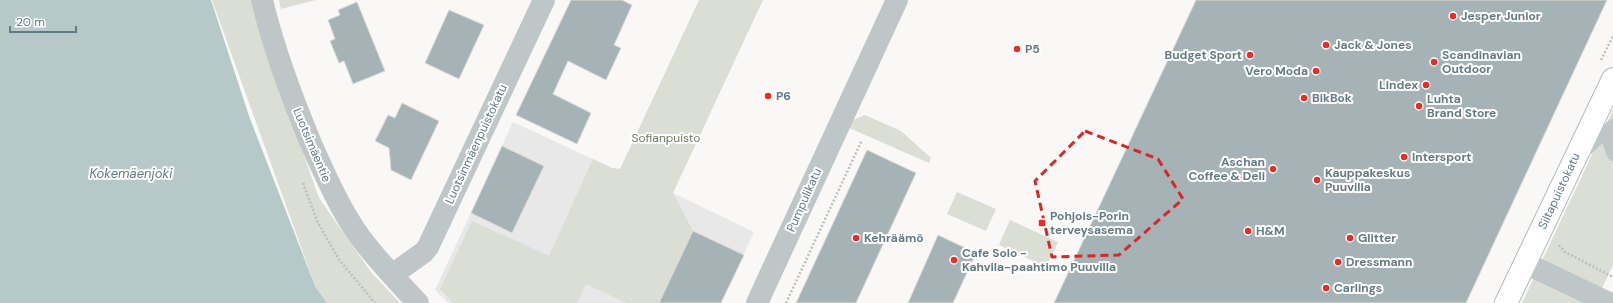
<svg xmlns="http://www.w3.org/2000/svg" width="1613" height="303" font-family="'DM Sans',sans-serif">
	<rect width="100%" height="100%" fill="#f9f8f6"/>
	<path fill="#e7e8e7" d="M513,122L612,168L620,169L673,193L754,232L721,303H448L435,290Z"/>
	<path fill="#daded5" d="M212,0H253L255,16L319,198L371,272L400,303H327L315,286Z
		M279,0H316L281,9Z
		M699,0H763L673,193L693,231L659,303H627L586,284L577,303H453L440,289L472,221L549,256L593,159L612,168L620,169Z
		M1613,110V265L1595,303H1522Z
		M865,115L901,131L931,158L929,163L847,127L849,122Z
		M957,192L996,209L986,231L947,214Z
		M1010,220L1058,242L1046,267L999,245Z"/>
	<path fill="#b7c8c9" d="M0,0H211L249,116L315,286L327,303H0Z"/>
	<path fill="#a6b3b6" stroke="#dbdad8" d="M571,0H622L632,5L614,45L621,48L606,80L568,61L553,94L591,113L577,144L516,115Z
		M1196,0H1607L1466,303H1054Z
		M357,2L385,71L353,84L344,61L339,63L330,41L335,39L328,20L340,15L338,10Z
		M449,10L484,25L459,79L425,63Z
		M402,103L439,121L411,180L391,170L389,148L375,141L388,115L395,118Z
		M502,146L544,166L512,233L471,213Z
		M867,150L916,173L856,303H796Z
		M693,231L744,255L721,303H659Z
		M938,235L976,253L953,303H908Z"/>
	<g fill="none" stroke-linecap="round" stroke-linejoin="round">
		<g stroke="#b1babd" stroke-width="24">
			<path id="secondary" d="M1506,303L1613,79"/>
		</g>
		<path stroke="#bbc0c2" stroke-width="2.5" stroke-dasharray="2 2" stroke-linecap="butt" d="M1601,60L1613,36
			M303,183L317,221L340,261L375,303
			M1559,245L1565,252L1613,277
			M786,303L862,140"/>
		<path stroke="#bfc6c8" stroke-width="12" d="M1613,126L1608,141L1613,155
			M1583,153L1613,125"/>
		<path stroke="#bfc6c8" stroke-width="22" d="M262,0C274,51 292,98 312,146C326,177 340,209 360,237C378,261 398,282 418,303
			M1525,263L1609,303
			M392,275L424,252L428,247L544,0
			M757,303L897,0"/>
		<use href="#secondary" stroke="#fff" stroke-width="22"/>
	</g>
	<path fill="none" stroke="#d62828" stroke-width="3" stroke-dasharray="8 5" stroke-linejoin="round" d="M1085,131L1158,159L1183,199L1119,255L1052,257L1035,181Z"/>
	<g fill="#ec2c23" stroke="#fff" stroke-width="1.5">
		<circle cx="1453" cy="16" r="4"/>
		<circle cx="1326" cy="45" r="4"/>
		<circle cx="1017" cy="49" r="4"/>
		<circle cx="1250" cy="55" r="4"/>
		<circle cx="1434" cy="62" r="4"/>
		<circle cx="1316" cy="71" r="4"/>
		<circle cx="1426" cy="85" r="4"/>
		<circle cx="768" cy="96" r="4"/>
		<circle cx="1304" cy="98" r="4"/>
		<circle cx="1419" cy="106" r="4"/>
		<circle cx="1404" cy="157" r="4"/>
		<circle cx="1273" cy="169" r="4"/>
		<circle cx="1317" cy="180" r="4"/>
		<rect x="1038" y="219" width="8" height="8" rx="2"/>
		<circle cx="1248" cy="231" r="4"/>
		<circle cx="856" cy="238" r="4"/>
		<circle cx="1350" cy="238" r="4"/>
		<circle cx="954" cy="260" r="4"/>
		<circle cx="1338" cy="262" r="4"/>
		<circle cx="1326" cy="288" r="4"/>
	</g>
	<g text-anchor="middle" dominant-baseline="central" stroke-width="4" stroke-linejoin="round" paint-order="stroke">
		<g font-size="12" font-weight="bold" fill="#627a83" stroke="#fff" text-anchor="start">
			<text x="1461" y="16">Jesper Junior</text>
			<text x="1334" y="45">Jack &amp; Jones</text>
			<text x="1025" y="49">P5</text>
			<text x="1242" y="55" text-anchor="end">Budget Sport</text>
			<text x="1442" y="55">Scandinavian<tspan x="1442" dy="14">Outdoor</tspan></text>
			<text x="1308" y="71" text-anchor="end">Vero Moda</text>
			<text x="1418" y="85" text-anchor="end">Lindex</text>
			<text x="776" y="96">P6</text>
			<text x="1312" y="98">BikBok</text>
			<text x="1427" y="99">Luhta<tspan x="1427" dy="14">Brand Store</tspan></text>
			<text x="1412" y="157">Intersport</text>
			<text x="1265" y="162" text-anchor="end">Aschan<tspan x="1265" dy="14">Coffee &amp; Deli</tspan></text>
			<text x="1325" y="173">Kauppakeskus<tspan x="1325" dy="14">Puuvilla</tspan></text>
			<text x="1050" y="216">Pohjois-Porin<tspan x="1050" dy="14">terveysasema</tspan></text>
			<text x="1256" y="231">H&amp;M</text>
			<text x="864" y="238">Kehräämö</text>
			<text x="1358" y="238">Glitter</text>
			<text x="962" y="253">Cafe Solo -<tspan x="962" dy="14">Kahvila-paahtimo Puuvilla</tspan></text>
			<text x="1346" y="262">Dressmann</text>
			<text x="1334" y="288">Carlings</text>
		</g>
		<g font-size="12" fill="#6a7a61" stroke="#fff">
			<text x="666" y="138">Sofianpuisto</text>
		</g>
		<g font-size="12" fill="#627a83" stroke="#fff">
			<text transform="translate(476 144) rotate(-65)">Luotsinmäenpuistokatu</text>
			<text transform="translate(312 145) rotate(67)">Luotsimäentie</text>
			<text transform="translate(1559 191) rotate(-65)">Siltapuistokatu</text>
			<text transform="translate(804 200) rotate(-66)">Pumpulikatu</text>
		</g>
		<g font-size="13" font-style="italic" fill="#5d7a7c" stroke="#fff">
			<text x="131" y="173">Kokemäenjoki</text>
		</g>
	</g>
	<path d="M10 26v6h66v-6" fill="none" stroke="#627a83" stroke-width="2"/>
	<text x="16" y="26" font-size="12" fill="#627a83" stroke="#ffffff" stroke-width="3" paint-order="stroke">20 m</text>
</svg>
